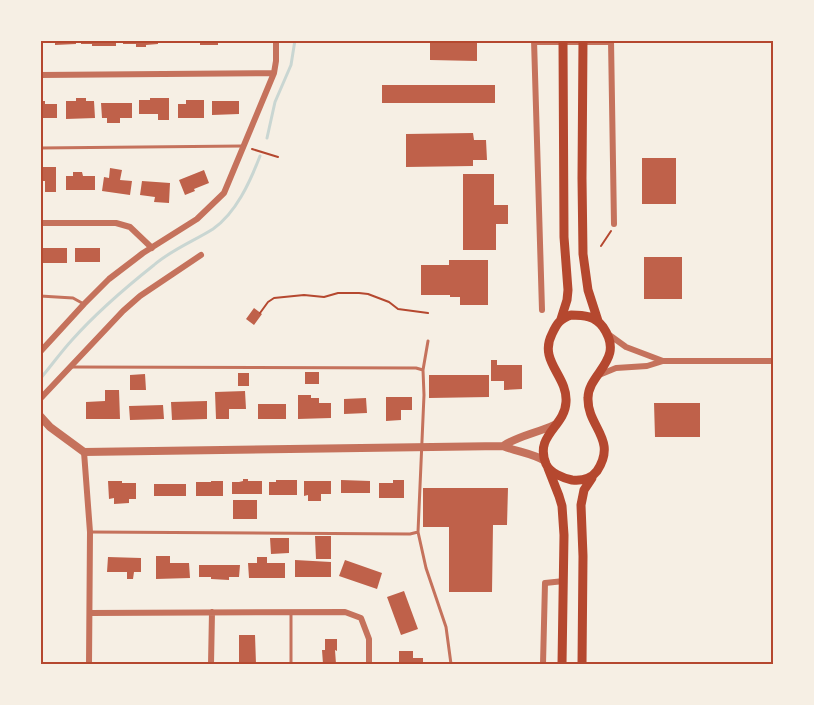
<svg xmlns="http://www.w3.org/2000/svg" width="814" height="705" font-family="'Exo 2',sans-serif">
	<rect width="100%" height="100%" fill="#f6efe4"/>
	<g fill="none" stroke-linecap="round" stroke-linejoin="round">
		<path stroke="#c9d6d2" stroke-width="3" d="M267,138L275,102L291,65L295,40
			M40,379C51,366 61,352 72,340C97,312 125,288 154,265C171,250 194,241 213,229C236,213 250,182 260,156"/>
	</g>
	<path fill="#bf614a" d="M40,40H76V44L55,45V43H40Z
		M81,40H116V46H92V44H81Z
		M123,40H158V44L146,45V47H136V44H123Z
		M200,40H225V43H218V45H200Z
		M430,42H477V61L430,60Z
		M382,85H495V103H382Z
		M76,98H86V101H94L95,118L66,119V101H76Z
		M150,98H169V120H158V114H139V100H150Z
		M186,100H204V118H178V104H186Z
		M40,101H45V104H57V118H40Z
		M212,101H239V114L212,115Z
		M101,103H132V118H120V123H107V118H102Z
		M473,133L474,140H486L487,160H473V166L406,167V134Z
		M642,158H676V204H642Z
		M40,167H56V192H45V181H40Z
		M110,168L122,170L120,180L132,181L130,195L102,191L104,177L109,178Z
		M204,170L209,183L194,189L195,191L185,195L179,180Z
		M73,172H82L83,176H95V190H66V176H73Z
		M463,174H494V205H508V224H496V250H463Z
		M142,181L170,183L169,203L154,202L155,197L140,195Z
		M40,248H67V263H40Z
		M75,248H100V262H75Z
		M644,257H682V299H644Z
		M449,260H488V305H460V297H450V295H421V265H449Z
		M254,308L262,314L254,325L246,319Z
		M491,360H497V365H522V389L504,390V381H491Z
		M305,372H319V384H305Z
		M238,373H249V386H238Z
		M145,374L146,390H130V375Z
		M429,375H489V397L429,398Z
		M105,390H119L120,419H86V402L105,401Z
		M245,391L246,409H229V419H216L215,392Z
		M298,395H311V398H319V403H331V418L298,419Z
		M386,397H412V410H401V420L386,421Z
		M366,398L367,413L344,414V399Z
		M207,401V419L172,420L171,402Z
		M654,403H700V437H655Z
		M258,404H286V419H258Z
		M163,405L164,419L130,420L129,406Z
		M243,479H248V481H262V494H232V482H239L243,481Z
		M276,480H297V495H269V482H276Z
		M341,480L370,481V493H341Z
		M393,480H404V498H379V483H393Z
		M108,481H122V483H136V499H129V503L114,504V498L109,499Z
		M211,481H223V496H196V482H211Z
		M304,481H331V494H321V501H308V495L304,496Z
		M154,484H186V496H154Z
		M423,488H508L507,525H493L492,592H449V527H423Z
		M233,500H257V519H233Z
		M315,536H331V559H316Z
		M270,538H289V553L271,554Z
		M156,556H170V563H189L190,578L156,579Z
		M108,557L141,558V572H134L133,579H127V572H107Z
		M257,557H267V563H285V578H249L248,563H257Z
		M295,560L331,562V577H295Z
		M345,560L382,573L377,589L339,576Z
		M199,565H240L239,577H229V580L211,579V577H199Z
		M404,591L418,629L401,635L387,597Z
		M239,635H255L256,664H239Z
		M325,639H337V651L335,650L336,664H323L322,650H325Z
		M399,651H413V658H423V664H399Z"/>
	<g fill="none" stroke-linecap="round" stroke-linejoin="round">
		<path stroke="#b5482f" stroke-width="2" d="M252,149L278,157
			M601,246L611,231
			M260,313L268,302L274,298L304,295L324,297L338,293H359L368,294L389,302L398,309L428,313"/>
		<path stroke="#c5725c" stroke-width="3" d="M40,148L243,146
			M40,296L73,298L82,303
			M72,367L416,368L423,370L424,395L418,532L426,568L446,627L451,664
			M423,370L428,341
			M90,532L410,534L418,532
			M291,664V614"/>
		<path stroke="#c5725c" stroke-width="6" d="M534,40L542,310
			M611,40L614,224
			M534,42H611
			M40,75L274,73
			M40,223H116L130,227L152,248
			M608,334L626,347L663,361
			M40,352L84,304L109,279L143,253L197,219L224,193L274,73L276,61V40
			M599,375L616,368L647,366L663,361H774
			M40,399L123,311L140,296L201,255
			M84,452L90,532L89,664
			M90,613L345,612L361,618L369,639V664
			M211,664L212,612
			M543,664L545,583L564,581"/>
		<path stroke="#c5725c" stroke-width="8" d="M40,416L50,427L84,452L503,446C517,452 532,453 545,461
			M503,446C518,436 537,433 554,425"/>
		<path stroke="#b5482f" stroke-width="9" d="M583,40L582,178L583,254L588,290L598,321
			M571,315C584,315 595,316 603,327C626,360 588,373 588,398C587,427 618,439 597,471C591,479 582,481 572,480C563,478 550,473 546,464C534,435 565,427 566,402C568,376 538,361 552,334C557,323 560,319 571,315Z
			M561,319L567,300L568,290L564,237L563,40
			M548,468L559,496L562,506L564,535L562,664
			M582,664L583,556L581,505L584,490L592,478"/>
	</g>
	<rect width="814" height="705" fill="none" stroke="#f6efe4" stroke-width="84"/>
	<rect x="42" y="42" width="730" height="621" fill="none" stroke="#b5482f" stroke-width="2"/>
</svg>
